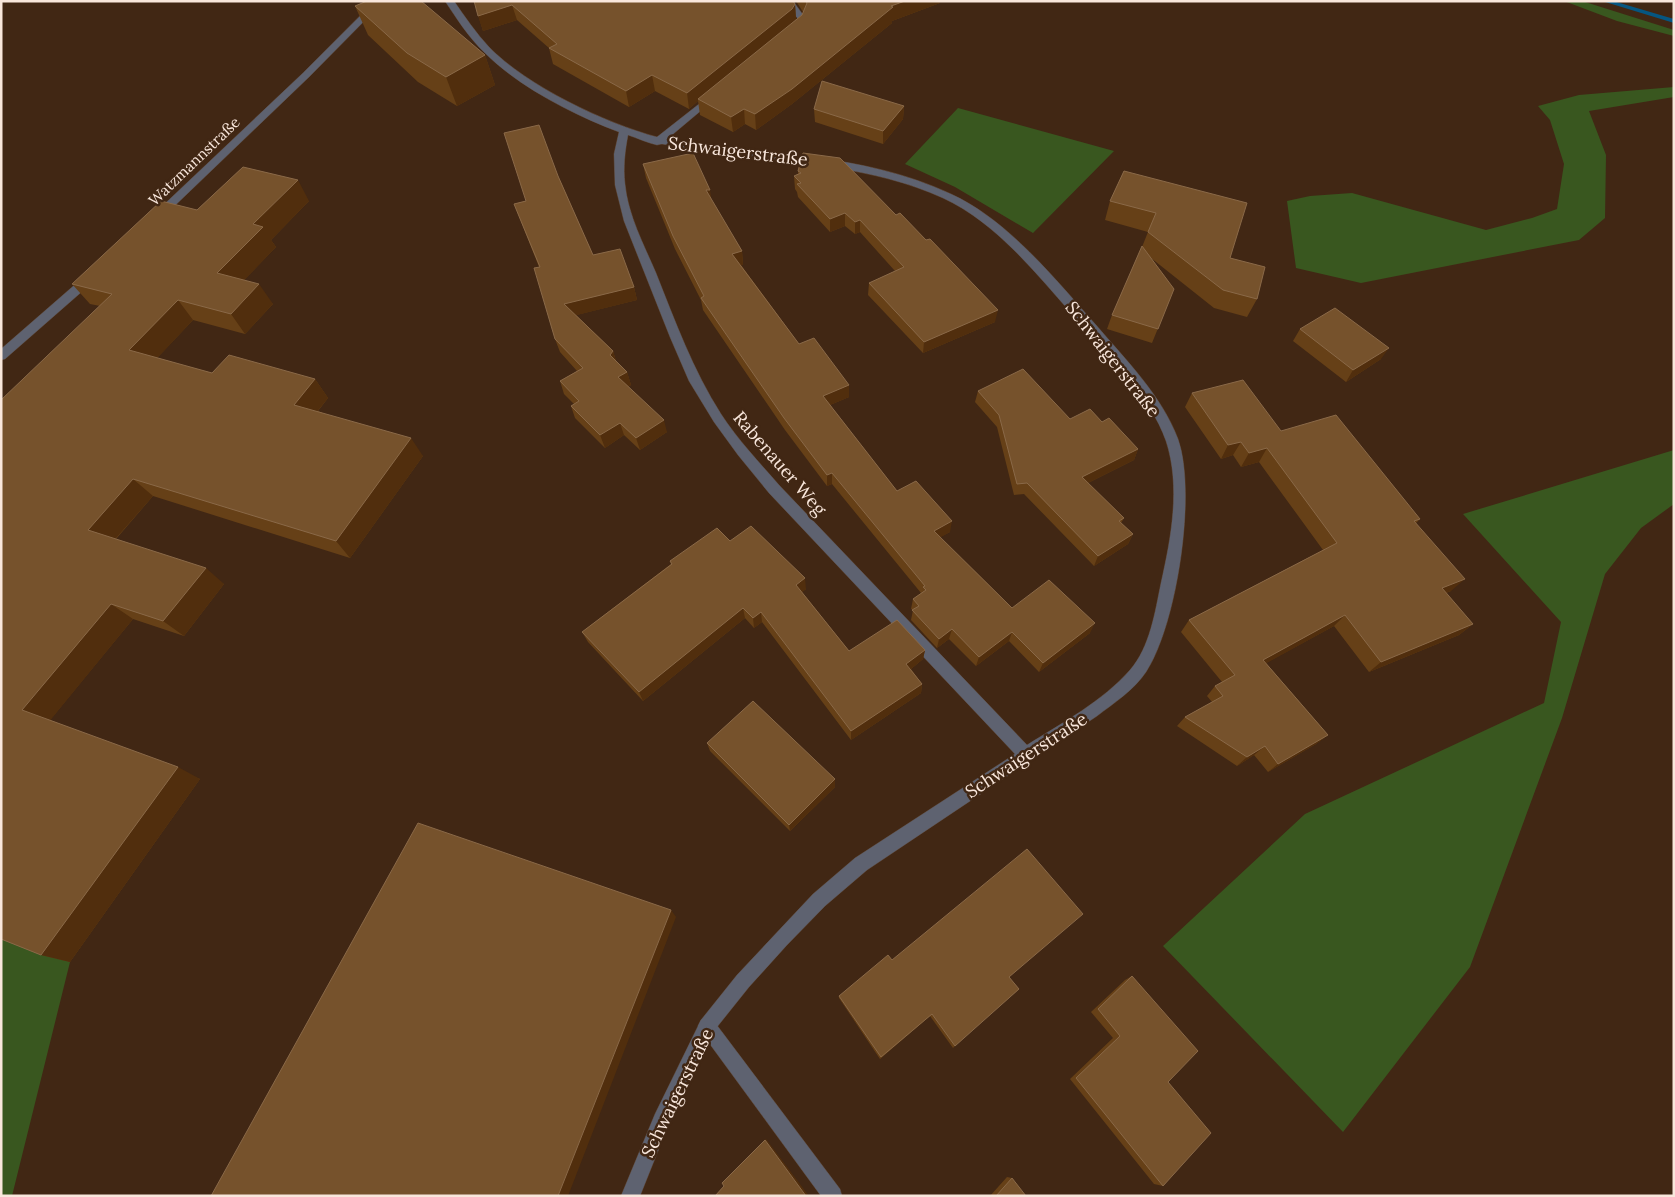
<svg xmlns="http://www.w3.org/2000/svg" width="1675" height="1197" font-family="Lora,serif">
	<rect width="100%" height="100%" fill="#412714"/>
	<path fill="#39571f" d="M1564,1H1582L1674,30V36L1617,21Z
		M1674,87V97L1589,111L1606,155L1605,218L1579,240L1361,283L1296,268L1287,201L1310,196L1352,193L1486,230L1532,218L1557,209L1564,164L1550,120L1538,106L1579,95Z
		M958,108L1114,151L1033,233L955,187L905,164Z
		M1674,450V504L1641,528L1605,574L1562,718L1470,967L1343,1132L1163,946L1305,814L1544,703L1561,622L1463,514Z
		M1,933L70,962L12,1196H1Z"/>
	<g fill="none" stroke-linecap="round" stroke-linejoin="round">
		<path fill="#065681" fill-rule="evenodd" d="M1602,1H1613L1674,19V23Z"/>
		<g stroke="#5b4230" stroke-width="1">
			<path id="service" d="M707,1017L713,1020L840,1189L842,1196H821L701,1032L698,1026L701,1020Z"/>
		</g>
		<g stroke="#5b4230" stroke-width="1">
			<path id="minor" d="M445,1H454C465,17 476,33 489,47C527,86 605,123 657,137L713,93L718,96L716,98L666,140C713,152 762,152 810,157C859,163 906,173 951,194C1008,220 1055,279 1096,325C1126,360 1162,396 1178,439C1197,492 1177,625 1146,672C1134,690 1114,703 1097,716L867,870L825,906L787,945L749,987L713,1032L668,1126L640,1196H621L655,1114L701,1020L737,975L813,894L855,858L1015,754L769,493L738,455L714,422L689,381L670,337L624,221L615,185L614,154L619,132C574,115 519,87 485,53C469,38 457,19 445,1ZM628,135C637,138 648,143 657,145C658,145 660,144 662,144C681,146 702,153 722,155C798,164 872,166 943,198C995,222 1034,271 1072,314C1104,349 1151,397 1166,441C1181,487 1171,538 1161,583C1155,612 1150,647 1130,670C1103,701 1062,723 1027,745L779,485C759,462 738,440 721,414C693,370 675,321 656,273C644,245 628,215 625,184C623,167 625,151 628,135Z
				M784,1H793L806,19L797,33L790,31L798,19Z"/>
		</g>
		<g stroke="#5b4230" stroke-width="1">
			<path id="tertiary" d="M375,1H384L309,77L162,218H154L153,216L154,214L303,73Z
				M90,274L95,278L94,281L5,359L1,360V349L86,275Z"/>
		</g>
		<use href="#service" fill="#5e6270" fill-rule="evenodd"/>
		<use href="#minor" fill="#5e6270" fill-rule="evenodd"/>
		<use href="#tertiary" fill="#5e6270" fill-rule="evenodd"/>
	</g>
	<path fill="#664017" d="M474,1L795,4L796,19L795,21L802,15L803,12L796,1H940V3L892,21V23L792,104L756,130L745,124L733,132L700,115L698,101L689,109L655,91L629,107L553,64L549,48L517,20L483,31Z
		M355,6L485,55L495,85L457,106L418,82L368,35Z
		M904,106L903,119L883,144L815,122L814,109Z
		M643,164L711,200L742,251L743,265H741L799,344L849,385V397L830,405L897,491L950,532L940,537L1012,608L1090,633L1039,672L1009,641L976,666L949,639L937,648L911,620L913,610L911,609L913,599L921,593L832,484L827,486L785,430L703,310L701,300L675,249L646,178Z
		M798,171L995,322L923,353L868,295L869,283L895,271L860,232L855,234L845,226L830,232L798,197L797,192L795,189L794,176L798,174Z
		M1124,171L1230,258L1257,299L1247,317L1214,308L1151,258L1174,289L1152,343L1107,329L1112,315L1142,247L1148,232L1105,220L1110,201Z
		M558,176L593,255L634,287L637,300L576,315L613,351L616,361L627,372L631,385L628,387L667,432L640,450L624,435L605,448L575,418L571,406L574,404L564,394L560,381L577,371L560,352L555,339L539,267L514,204L526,201Z
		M309,201L271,240L276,247L244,280L273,304L245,334L193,320L157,358L212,373L315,379L328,398L318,411L423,456L350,558L153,496L116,539L224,584L184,636L133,619L50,720L200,779L70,962L41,955L1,939L100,306L90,304L72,284L197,210Z
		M1300,329L1381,359L1346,382L1293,341Z
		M978,391L1070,419L1102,422L1138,449L1134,460L1088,483L1124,518L1121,523L1133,534L1128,544L1094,566L1024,494L1014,495L997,427L975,402Z
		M1192,393L1281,431L1420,519L1416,523L1451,591L1446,593L1473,624L1459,635L1369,672L1334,626L1266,663L1328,735L1316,744L1268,772L1254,755L1237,766L1177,726L1185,717L1212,702L1207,696L1215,686L1222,682L1181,632L1189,620L1323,550L1259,462L1241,467L1233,455L1221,459L1185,407Z
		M730,541L806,589L802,592L849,651L925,650L923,659L911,669L922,684L921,693L851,740L762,622L754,628L745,618L643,701L588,642L582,632L671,564L670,561Z
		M707,743L835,779V787L790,831L710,751Z
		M892,960L1009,977L955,1046L953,1048L930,1016L880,1059L839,998V996Z
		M1132,976L1168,1082L1163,1186L1154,1184L1070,1079L1113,1038L1091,1012L1125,980Z
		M1007,1177L1012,1178L1026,1196H990Z"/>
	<path fill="#512e0d" d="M905,1H940V3L892,21V23L792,104L756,130L755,114L891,6Z
		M795,4L796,19L793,25L698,99V101L689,109L687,93Z
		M512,5L517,20L483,31L478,16Z
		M485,55L495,85L457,106L446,77Z
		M652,75L655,91L629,107L626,91Z
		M904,106L903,119L883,144V131Z
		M744,109L745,124L733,132L731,117Z
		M298,180L309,201L271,240L276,247L232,293L217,273L253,224Z
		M706,190H710L712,203Z
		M845,213V226L830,232V219Z
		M860,220V232L855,234V222Z
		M742,251L743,265L734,267L732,254Z
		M259,284L273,304L245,334L231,314Z
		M634,287L637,300L569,317L564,304Z
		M178,300L193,320L147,369L129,350Z
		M998,310L995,322L923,353L924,342Z
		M1389,348L1381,359L1346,382L1353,370Z
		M613,351L617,364L610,355Z
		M627,372L631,385L621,390L618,377Z
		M315,379L328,398L308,423L294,405Z
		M849,385V397L823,408V396Z
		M664,420L667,432L640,450L636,438Z
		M620,423L624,435L605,448L600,435Z
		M411,438L423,456L350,558L336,541Z
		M1241,442L1233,455L1221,459L1228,445Z
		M1267,448L1259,462L1241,467L1249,453Z
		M1138,449L1134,460L1078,488L1082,477Z
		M832,473V484L827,486V475Z
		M133,479L153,496L109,546L88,530Z
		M952,521L950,532L932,542L934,531Z
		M1133,534L1128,544L1094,566L1098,556Z
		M206,568L224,584L184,636L163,621Z
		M805,578L806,589L797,596L796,585Z
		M1465,579L1451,591L1429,599L1442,588Z
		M111,604L133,619L48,723L22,710Z
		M743,608L745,618L643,701L639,692Z
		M761,612L762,622L754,628L753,618Z
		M1345,615L1334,626L1254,670L1263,660Z
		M1095,623L1090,633L1039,672L1043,663Z
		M1473,624L1459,635L1369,672L1381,662Z
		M952,629L949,639L937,648L939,639Z
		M1012,632L1009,641L976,666L979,657Z
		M925,650L923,659L905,674L906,664Z
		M922,684L921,693L851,740V731Z
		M1328,735L1316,744L1268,772L1278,764Z
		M1265,746L1254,755L1237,766L1247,757Z
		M178,767L200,779L70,962L41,955Z
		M835,779V787L790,831L789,825Z
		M671,910L676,917L568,1196H558Z
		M766,1139L809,1196H806L765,1140Z"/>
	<path fill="#76522c" stroke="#8a6948" d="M367,1H421L485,55L446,77L407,53L355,6Z
		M474,1H793L795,4L792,9L687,93L652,75L626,91L549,48L557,44L512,5L478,16Z
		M806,1H905L891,6L893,7L792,89L755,114L744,109L731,117L698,99L802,15L807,3Z
		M822,81L904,106L883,131L814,109Z
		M539,125L558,176L593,255L620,249L634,287L564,304L613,351L610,355L627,372L618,377L664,420L636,438L620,423L600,435L571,406L579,401L560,381L583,368L555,339L534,268L540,267L514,204L526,201L504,133Z
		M693,153L710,190H706L742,251L732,254L799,344L814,338L849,385L823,396L897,491L916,481L952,521L934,531L1012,608L1049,580L1095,623L1043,663L1012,632L979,657L952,629L939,639L912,610L919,606L913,599L926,590L923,587L925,586L832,473L827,475L784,418L701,298L704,296L673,236L643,164Z
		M803,153L840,158L896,215L900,213L926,240L930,239L998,310L924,342L869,283L904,267L860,220L855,222L845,213L830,219L797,184L801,183L794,176L801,173L798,171Z
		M243,167L298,180L253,224L263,227L217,273L259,284L231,314L178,300L129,350L212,373L229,355L315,379L294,405L411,438L336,541L133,479L88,530L206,568L163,621L111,604L22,710L178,767L41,955L1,939V400L112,294L72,284L161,201L197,210Z
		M1124,171L1247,203L1230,258L1265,267L1257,299L1223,290L1148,232L1156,213L1110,201Z
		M1142,246L1174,289L1158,329L1112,315Z
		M1335,308L1389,348L1353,370L1300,329Z
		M1023,369L1070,419L1090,409L1102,422L1109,418L1138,449L1082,477L1124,518L1119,521L1133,534L1098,556L1027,483L1017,484L999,415L978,391Z
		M1243,380L1281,431L1336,415L1420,519L1414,521L1465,579L1442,588L1473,624L1381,662L1345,615L1263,660L1328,735L1278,764L1265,746L1247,757L1185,717L1223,696L1215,686L1235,675L1189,620L1337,543L1267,448L1249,453L1241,442L1228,445L1192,393Z
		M751,526L805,578L796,585L849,651L897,620L925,650L906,664L922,684L851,731L761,612L753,618L743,608L639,692L582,632L672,564L670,561L717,528L730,541Z
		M753,701L835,779L789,825L707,743Z
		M418,823L671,910L558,1196H211Z
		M1027,849L1083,914L1009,977L1019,989L955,1046L932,1014L881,1057L839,996L888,955L892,960Z
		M1132,976L1198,1051L1168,1082L1211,1133L1163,1186L1076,1078L1120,1036L1098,1009Z
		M765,1140L806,1196H715L724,1186L722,1183Z
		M1012,1178L1026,1196H996Z"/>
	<g text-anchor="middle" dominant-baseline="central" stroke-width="5" stroke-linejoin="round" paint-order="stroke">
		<g font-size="15" fill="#f9e7dc" stroke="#412714">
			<text transform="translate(194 161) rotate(-44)">Watzmannstraße</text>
		</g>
		<g font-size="18" fill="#f9e7dc" stroke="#412714">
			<text transform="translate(738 151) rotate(7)">Schwaigerstraße</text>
			<text transform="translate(1113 359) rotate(52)">Schwaigerstraße</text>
			<text transform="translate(780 463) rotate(49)">Rabenauer Weg</text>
			<text transform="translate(1026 755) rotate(-33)">Schwaigerstraße</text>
			<text transform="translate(677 1093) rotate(-64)">Schwaigerstraße</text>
		</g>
	</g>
	<rect width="1675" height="1197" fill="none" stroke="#f9e7dc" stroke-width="5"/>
</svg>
